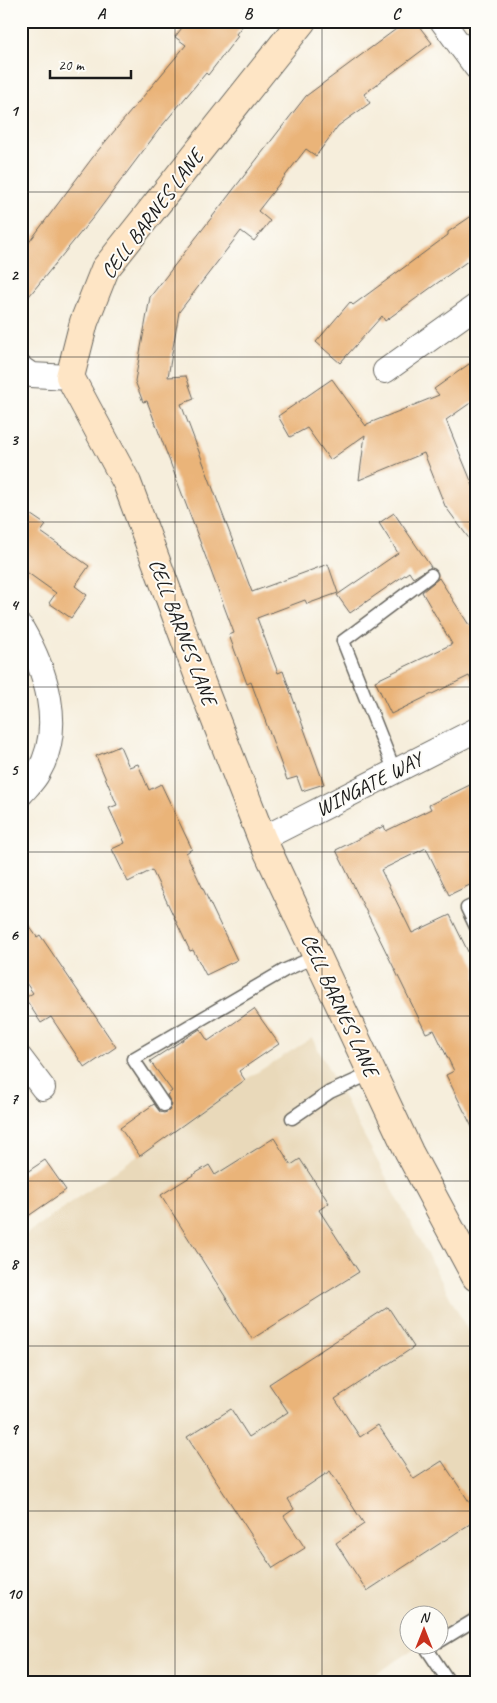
<svg xmlns="http://www.w3.org/2000/svg" width="497" height="1703" font-family="Caveat,sans-serif">
	<rect width="100%" height="100%" fill="#fdfcf7"/>
	<filter id="ink" filterUnits="userSpaceOnUse"><feTurbulence type="fractalNoise" baseFrequency=".02" numOctaves="2"/><feDisplacementMap in="SourceGraphic" scale="10" xChannelSelector="R" yChannelSelector="G"/><feConvolveMatrix kernelMatrix="1 2 1 2 8 2 1 2 1" color-interpolation-filters="sRGB"/></filter>
	<filter id="wash" filterUnits="userSpaceOnUse"><feTurbulence type="fractalNoise" baseFrequency=".0096" numOctaves="4" result="noise"/><feDisplacementMap in="SourceGraphic" scale="20" xChannelSelector="R" yChannelSelector="G"/><feGaussianBlur stdDeviation="1.12" result="paint"/><feColorMatrix in="noise" values="0 0 0 0 0 0 0 0 0 0 0 0 0 0 0 0 0 1.4 0 .05"/><feComposite in="paint" operator="in"/></filter>
	<g filter="url(#wash)">
		<rect width="100%" height="100%" fill="#f6eedc"/>
		<path fill="#e9d9ba" d="M312,1038L476,1346V1609L440,1632V1616H410V1646H419L364,1682H21V1238L237,1085Z"/>
		<g id="blocks">
			<path fill="#eab479" d="M187,21H246L236,34L238,36L208,75L206,73L161,127L95,215L21,306V253L96,153L186,45L175,37Z
				M407,21H415L432,43L364,94L370,103L338,126L316,156L306,149L258,211L270,221L254,241L241,231L179,312L168,377L186,376L194,399L181,404L252,592L328,564L338,593L307,604L305,600L257,618L278,673L283,671L324,784L302,791L297,777L287,780L251,682L247,684L229,635L234,633L199,539L147,401L143,402L135,381L150,297L306,96Z
				M476,213V255L385,321L382,316L340,363L316,342L350,302L353,305L448,235V232Z
				M476,359V399L446,420L476,493V548L445,506L424,453L359,480L365,435L330,460L307,428L290,437L278,416L332,379L366,426L367,424L439,395L434,389Z
				M21,508L46,525L41,532L89,566L75,586L87,595L71,618L49,603L56,593L21,568Z
				M394,513L431,567L413,578L409,572L350,613L337,595L398,553L379,523Z
				M439,578L469,625L476,622V689L469,676L391,714L375,681L452,644L422,592Z
				M120,746L129,767L138,764L149,790L161,784L192,849L186,853L237,960L206,975L193,950L190,951L152,870L128,882L112,849L125,843L109,808L117,805L96,756Z
				M476,782V882L449,895L426,848L381,870L412,933L450,915L476,968V1135L446,1075L454,1071L434,1030L426,1033L336,850L384,826L386,831L431,809L429,805Z
				M21,915L37,937L40,935L116,1047L85,1068L51,1017L41,1023L25,998L33,993L21,976Z
				M254,1009L279,1044L239,1071L245,1080L140,1156L120,1128L154,1104L160,1112L164,1113L169,1111L172,1105L167,1095L172,1091L150,1061L200,1029L208,1041Z
				M274,1138L291,1165L300,1159L329,1203L319,1210L359,1272L252,1339L161,1195L209,1165L215,1175Z
				M45,1160L66,1190L21,1221V1176Z
				M388,1307L414,1347L335,1399L360,1437L378,1425L414,1479L442,1461L476,1512V1520L367,1591L336,1543L364,1524L330,1471L288,1499L294,1509L284,1516L305,1548L273,1568L187,1437L231,1409L249,1437L288,1412L269,1384Z"/>
		</g>
	</g>
	<g filter="url(#ink)">
		<use href="#blocks" fill-opacity="0" stroke="#68665f" stroke-width="1"/>
		<g fill="none" stroke-linecap="round" stroke-linejoin="round">
			<g stroke="#68665f" stroke-width="15">
				<path id="lane" d="M395,772L343,641L431,575
					M476,904L467,908L476,927
					M164,1105L133,1059L285,970L317,956
					M292,1118L330,1092L372,1073
					M440,1641L476,1619
					M432,1646L427,1649L449,1682"/>
			</g>
			<g stroke="#68665f" stroke-width="26">
				<path id="street" d="M442,21L476,67
					M21,368L31,375L70,377
					M385,371L476,306
					M21,627C46,670 65,727 38,773C34,781 27,787 21,794
					M262,839L476,730
					M21,1059L43,1088"/>
			</g>
			<g stroke="#68665f" stroke-width="30">
				<path id="secondary" d="M302,21L105,269L84,322L70,377L127,483L202,685L262,839L409,1152L476,1277"/>
			</g>
			<use href="#lane" stroke="#fff" stroke-width="12"/>
			<use href="#street" stroke="#fff" stroke-width="24"/>
			<use href="#secondary" stroke="#fee5c5" stroke-width="28"/>
		</g>
	</g>
	<path fill="none" stroke="#1c1c1c" stroke-width="1" stroke-opacity="0.55" d="M175,21V1682M322,21V1682M21,192H476M21,357H476M21,522H476M21,687H476M21,852H476M21,1016H476M21,1181H476M21,1346H476M21,1511H476"/>
	<g text-anchor="middle" dominant-baseline="central" stroke-width="4" stroke-linejoin="round" paint-order="stroke">
		<g font-size="21" fill="#1c1c1c" stroke="#fdfcf7">
			<text transform="translate(152 214) rotate(-53)">CELL BARNES LANE</text>
			<text transform="translate(183 632) rotate(69)">CELL BARNES LANE</text>
			<text transform="translate(369 784) rotate(-27)">WINGATE WAY</text>
			<text transform="translate(340 1005) rotate(65)">CELL BARNES LANE</text>
		</g>
	</g>
	<rect width="497" height="1703" fill="none" stroke="#fdfcf7" stroke-width="55"/>
	<g transform="translate(424 1630)"><circle r="24" fill="#fdfcf7" stroke="#a3a29f"/>
	<path d="M0-4L9 19L0 12L-9 19Z" fill="#c8321e"/>
	<text y="-8" font-size="14" font-weight="bold" text-anchor="middle" fill="#1c1c1c">N</text>
	</g>
	<path d="M50 70v8h81v-8" fill="none" stroke="#1c1c1c" stroke-width="2.5"/>
	<text x="58" y="70" font-size="15" fill="#1c1c1c" stroke="#fdfcf7" stroke-width="4" paint-order="stroke">20 m</text>
	<rect x="28" y="28" width="442" height="1648" fill="none" stroke="#1c1c1c" stroke-width="2"/>
	<g font-size="16" text-anchor="middle" font-weight="bold" fill="#1c1c1c">
		<text x="101" y="19">A</text>
		<text x="248" y="19">B</text>
		<text x="396" y="19">C</text>
		<text x="14" y="116">1</text>
		<text x="14" y="280">2</text>
		<text x="14" y="445">3</text>
		<text x="14" y="610">4</text>
		<text x="14" y="775">5</text>
		<text x="14" y="940">6</text>
		<text x="14" y="1104">7</text>
		<text x="14" y="1269">8</text>
		<text x="14" y="1434">9</text>
		<text x="14" y="1599">10</text>
	</g>
</svg>
